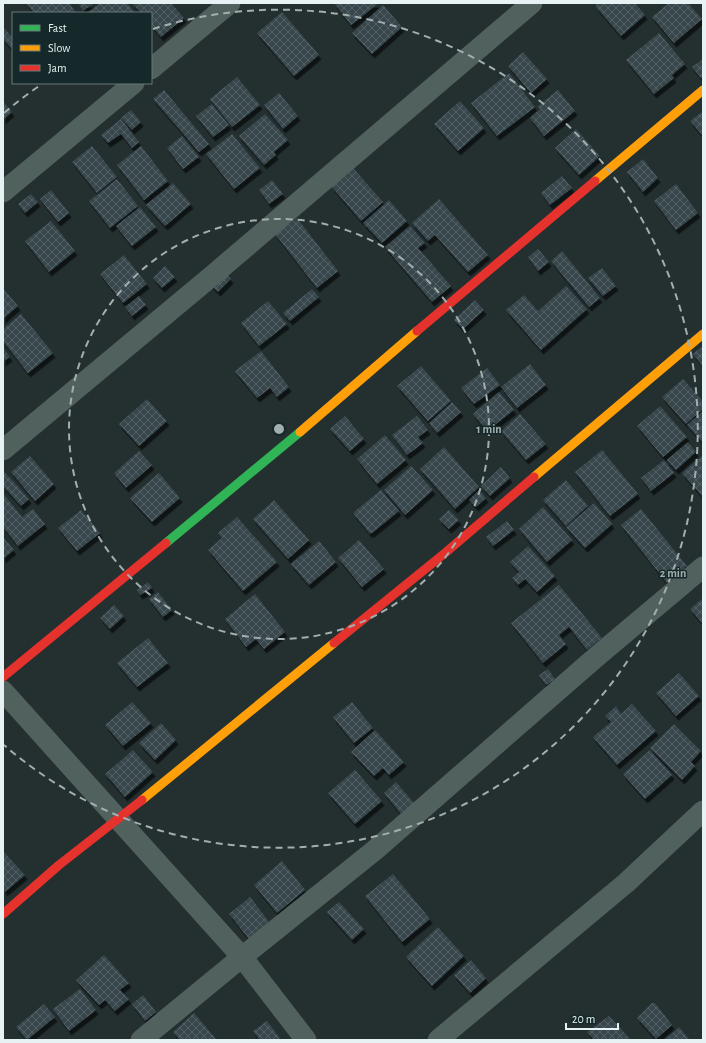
<svg xmlns="http://www.w3.org/2000/svg" width="706" height="1043" font-family="'Alegreya Sans',sans-serif">
	<defs>
		<pattern id="building-cross-hatch" width="8" height="8" patternUnits="userSpaceOnUse"><rect width="8" height="8" fill="#37464c"/><path d="M0 0l8 8M0 8l8-8" fill="none" stroke="#546166"/></pattern>
		<filter id="shadow"><feDropShadow dx="2.5" dy="4.5" stdDeviation="0" flood-color="#0009"/></filter>
	</defs>
	<rect width="100%" height="100%" fill="#242f30"/>
	<path fill="url(#building-cross-hatch)" filter="url(#shadow)" d="M26,3H69L76,13H34Z
		M78,3H94L83,11Z
		M100,3H127L135,13H87Z
		M132,3H171L184,18L161,37L151,25V13H141Z
		M334,3H379L351,25Z
		M598,3H635L645,15L621,36L596,7V5Z
		M669,3H688L702,19L674,43L652,17Z
		M383,5L402,27L372,54L352,33Z
		M282,12L319,55L294,76L257,33Z
		M3,27L13,38V50L3,39Z
		M659,33L685,64L672,75L674,78L654,94L626,60Z
		M523,52L547,79L531,93L508,66Z
		M703,59V76L701,78L692,67Z
		M509,73L535,107L497,136L471,103Z
		M237,77L260,105L232,127L210,99Z
		M164,90L209,144L199,152L153,99Z
		M558,90L575,111L544,136L530,118L540,109L538,106Z
		M279,93L298,116L283,129L264,105Z
		M3,101L12,112L3,120Z
		M460,101L484,128L458,151L434,124Z
		M212,104L229,125L213,137L196,116Z
		M131,110L141,122L132,130L121,118Z
		M703,111V136L690,121Z
		M265,114L288,140L274,152L276,155L264,165L239,136Z
		M121,119L139,142L132,148L121,134L108,143L101,135Z
		M576,129L600,156L579,175L555,148Z
		M232,134L260,168L234,189L206,154Z
		M182,136L199,157L183,169L167,148Z
		M92,146L117,177L97,193L72,162Z
		M141,146L168,181L144,200L117,165Z
		M643,159L658,178L643,192L627,172Z
		M353,168L383,202L361,221L332,187Z
		M562,176L572,188L550,205L541,193Z
		M117,179L138,206L110,228L89,201Z
		M272,180L283,194L269,204L259,190Z
		M173,183L191,204L165,226L146,205Z
		M676,184L698,213L676,230L654,201Z
		M51,190L69,213L58,222L40,199Z
		M31,194L38,202L25,213L18,204Z
		M439,199L488,255L468,272L435,235L428,241L412,223Z
		M389,200L407,221L382,243L363,223Z
		M140,207L156,227L132,246L116,226Z
		M297,218L338,271L317,288L275,234Z
		M51,221L75,251L49,272L25,241Z
		M410,226L425,243L418,248L451,286L432,302L385,247Z
		M538,249L549,262L538,271L528,257Z
		M562,251L600,298L589,307L551,261Z
		M124,255L147,284L123,303L100,274Z
		M165,266L175,277L162,288L153,278Z
		M602,268L616,286L603,296L588,278Z
		M223,270L231,279L218,292L210,284Z
		M566,286L587,309L541,350L506,310L524,295L538,311Z
		M3,288L18,306L3,319Z
		M312,289L319,297L290,321L283,313Z
		M139,296L146,305L132,316L125,307Z
		M475,300L484,310L463,329L454,320Z
		M268,301L287,324L259,346L241,323Z
		M21,314L53,353L28,373L3,341V329Z
		M703,346V367L693,354Z
		M3,347L10,357L3,362Z
		M261,351L289,387L277,397L270,388L257,398L235,371Z
		M530,364L546,385L517,408L501,387Z
		M421,366L451,401L428,421L397,386Z
		M487,368L500,385L474,404L461,388Z
		M683,379L703,401V409L686,424L662,397Z
		M499,392L514,410L487,431L473,414Z
		M147,399L167,421L139,446L119,424Z
		M452,402L461,412L437,433L429,423Z
		M660,406L687,437L663,457L637,426Z
		M703,411V443L687,425Z
		M520,414L546,444L526,460L501,431Z
		M345,416L364,439L350,451L330,429Z
		M417,416L428,430L418,437L423,443L407,455L392,435Z
		M385,435L406,460L377,484L357,459Z
		M688,442L696,452L676,470L667,460Z
		M444,447L479,487L455,509L420,469Z
		M602,450L638,494L610,516L575,472Z
		M139,451L152,465L126,488L114,473Z
		M703,455V497L682,473Z
		M30,456L54,484L35,501L11,472Z
		M664,460L674,473L651,491L641,478Z
		M411,466L433,490L405,515L384,490Z
		M501,467L510,478L490,496L481,486Z
		M3,470L29,499L21,506L3,486Z
		M159,473L180,498L152,522L130,498Z
		M566,480L588,506L566,526L543,500Z
		M381,490L399,511L372,533L371,532L370,534L354,514V512Z
		M479,490L486,498L476,507L469,500Z
		M3,493L22,517L33,509L45,524L18,546L3,527Z
		M274,500L309,540L288,559L253,519Z
		M594,503L612,524L585,548L566,527Z
		M543,507L572,540L547,562L519,529Z
		M641,509L687,566L684,568L685,570L667,583L621,525Z
		M81,510L100,533L77,551L58,528Z
		M449,510L459,520L449,529L439,519Z
		M237,517L277,562L243,591L208,550L222,538L218,533Z
		M507,521L514,530L493,546L486,537Z
		M3,537L14,550L3,559Z
		M359,540L384,569L362,587L338,558Z
		M319,541L336,562L309,585L291,564Z
		M528,546L555,576L537,592L525,579L518,585L512,578L519,572L510,562Z
		M148,582L152,588L140,595L137,590Z
		M559,585L602,638L587,650L569,627L559,635L566,644L543,663L511,623Z
		M158,592L172,610L163,617L149,599Z
		M255,594L285,632L264,649L256,639L246,647L225,619Z
		M703,598V624L690,609Z
		M114,605L124,616L110,629L100,618Z
		M148,638L168,663L137,687L117,663Z
		M548,669L555,679L546,685L539,675Z
		M679,673L699,696L676,716L656,693Z
		M132,702L151,723L123,746L105,725Z
		M352,702L373,728L354,743L333,717Z
		M632,704L656,731L617,765L593,737L611,722L605,716L616,706L621,714Z
		M161,723L176,740L155,760L139,743Z
		M674,724L701,751L691,762L695,766L682,780L650,748Z
		M375,730L404,762L389,775L383,768L374,776L351,752Z
		M133,750L153,772L125,797L105,774Z
		M650,750L672,775L645,799L623,774Z
		M355,770L382,801L355,824L328,793Z
		M396,782L414,803L401,814L384,793Z
		M3,851L25,875L5,892L3,889Z
		M282,861L305,890L277,913L254,885Z
		M393,874L430,919L402,942L365,896Z
		M250,897L270,923L249,939L229,914Z
		M339,902L364,929L352,940L327,912Z
		M438,927L464,956L432,986L406,957Z
		M104,955L129,983L120,990L129,999L115,1011L105,1000L99,1005L76,980Z
		M471,960L486,978L470,993L454,975Z
		M80,989L96,1010L69,1031L53,1009Z
		M143,995L156,1012L145,1021L132,1004Z
		M652,1003H655L672,1025L656,1039L637,1018Z
		M44,1004L55,1017L27,1040L16,1027Z
		M194,1013L217,1040H180L173,1032Z
		M609,1016L631,1040H594L587,1032Z
		M267,1021L280,1038L278,1040H260L253,1031Z
		M679,1027L690,1040H664Z"/>
	<g fill="none" stroke-linecap="round" stroke-linejoin="round">
		<path stroke="#51615d" stroke-width="21" d="M151,69L230,3
			M3,192L134,83
			M3,450L213,275L532,3
			M3,691L242,957L306,1040
			M141,1040L242,957L375,850L595,658L703,567
			M438,1040L626,883L703,811"/>
		<path stroke="#30b455" stroke-width="9" d="M166,543L300,432"/>
		<path stroke="#ff9f0a" stroke-width="9" d="M595,181L703,90
			M300,432L417,331
			M534,477L703,334
			M142,800L334,643"/>
		<path stroke="#e5322d" stroke-width="9" d="M417,331L595,181
			M334,643L445,553L534,477
			M3,677L166,543
			M3,914L59,865L142,800"/>
	</g>
	<g fill="none" stroke="#a2aeaf" stroke-width="2" stroke-dasharray="7 5">
		<circle cx="279" cy="429" r="210"/>
		<path d="M4 113A419 419 0 0 1 42 84M153 29A419 419 0 1 1 4 745"/>
	</g>
	<circle cx="279" cy="429" r="6" fill="#a2aeaf" stroke="#15292b" stroke-width="2"/>
	<g font-size="12" text-anchor="middle" font-weight="bold" fill="#a2aeaf" stroke="#15292b" stroke-width="3" stroke-linejoin="round" paint-order="stroke">
		<text x="489" y="433">1 min</text>
		<text x="673" y="577">2 min</text>
	</g>
	<rect width="706" height="1043" fill="none" stroke="#e6f2f3" stroke-width="8"/>
	<rect x="12" y="12" width="140" height="72" fill="#15292b" stroke="#69797b"/>
	<rect x="20" y="25" width="20" height="6" fill="#30b455" stroke="#69797b"/>
	<text x="48" y="32" font-size="12" fill="#e6f2f3">Fast</text>
	<rect x="20" y="45" width="20" height="6" fill="#ff9f0a" stroke="#69797b"/>
	<text x="48" y="52" font-size="12" fill="#e6f2f3">Slow</text>
	<rect x="20" y="65" width="20" height="6" fill="#e5322d" stroke="#69797b"/>
	<text x="48" y="72" font-size="12" fill="#e6f2f3">Jam</text>
	<path d="M566 1023v6h52v-6" fill="none" stroke="#e6f2f3" stroke-width="2"/>
	<text x="572" y="1023" font-size="12" fill="#e6f2f3" stroke="#15292b" stroke-width="3" paint-order="stroke">20 m</text>
</svg>
